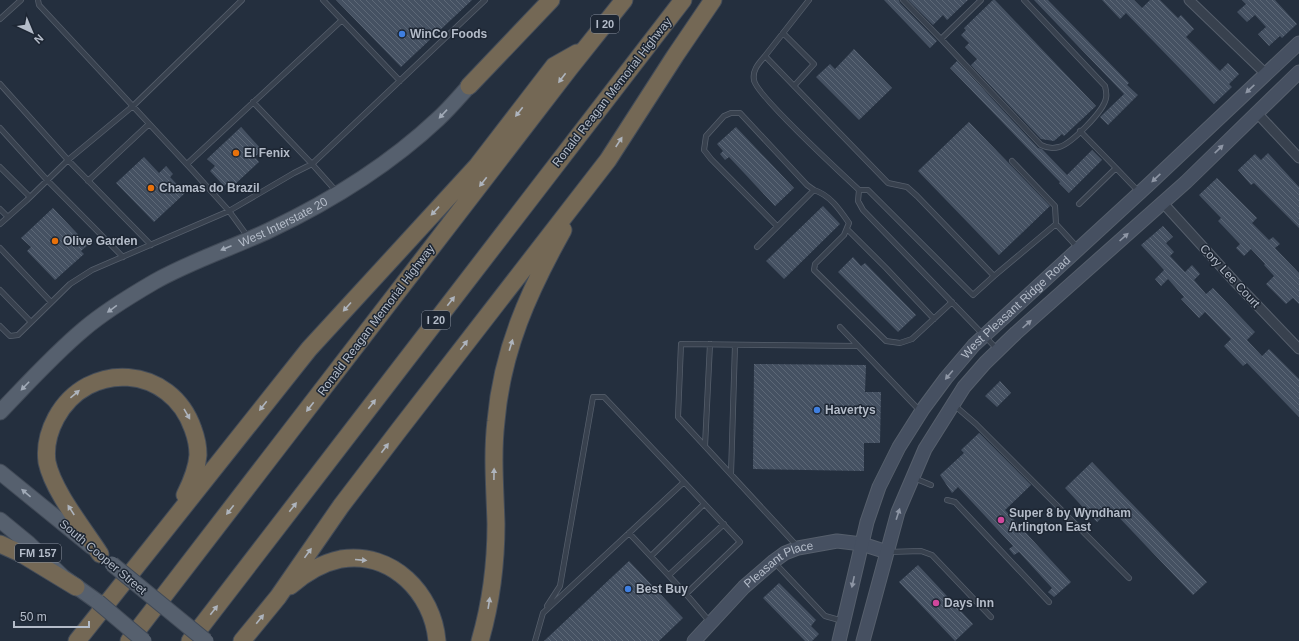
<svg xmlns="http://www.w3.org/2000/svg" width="1299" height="641" font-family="Helvetica,sans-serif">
	<defs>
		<pattern id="building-back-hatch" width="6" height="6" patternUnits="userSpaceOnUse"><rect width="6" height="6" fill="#455162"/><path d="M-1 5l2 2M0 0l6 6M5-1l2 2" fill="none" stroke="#5d6877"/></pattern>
	</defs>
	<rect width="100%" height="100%" fill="#242f3e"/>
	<path fill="url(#building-back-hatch)" d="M336,0H472L401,67Z
		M884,0H899L900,3L937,41L930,48Z
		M908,0H968L947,20L943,15L933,25Z
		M993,0H995L1096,106L1064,136L1062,134L1054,141L1041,139L971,65L977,59L965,47L969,43L961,35L966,30L964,28Z
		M1034,0H1048L1129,83L1127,85L1138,95L1108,125L1100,117L1124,94Z
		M1102,0H1134L1142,8L1150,0H1160L1178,18L1181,15L1194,29L1186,37L1220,71L1228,63L1239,74L1229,84L1232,87L1214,104L1126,13L1120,19Z
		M1242,0H1275L1297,24L1282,38L1280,36L1269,46L1258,34L1266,27L1255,15L1247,22L1237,12L1246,4Z
		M854,49L892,88L859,120L816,77L830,64L835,69Z
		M957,61L1038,148L1042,149L1067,175L1092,150L1102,160L1069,193L1059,183L1060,182L950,68Z
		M969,122L1050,206L999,255L918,171Z
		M241,127L262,150L255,157L259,162L233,186L229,182L224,186L210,171L215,166L207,159Z
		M736,127L794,188L775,206L729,157L725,160L720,154L723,151L717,144Z
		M1268,153L1299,187V228L1254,183L1251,185L1238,170L1255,154L1261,160Z
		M144,157L159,173L166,166L173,174L170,177L185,193L154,222L116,183Z
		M1217,178L1257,218L1252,223L1269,240L1273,237L1280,244L1275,248L1299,273V304L1293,298L1286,304L1266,284L1274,276L1264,265L1265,264L1251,249L1244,256L1236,248L1240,244L1218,221L1221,218L1199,195Z
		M823,206L840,224L784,279L766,261Z
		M53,208L88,245L81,251L84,254L55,280L27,251L31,247L21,238Z
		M1163,226L1173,237L1166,243L1174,252L1170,256L1185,272L1192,265L1200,274L1194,280L1206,294L1213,288L1255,332L1247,340L1262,356L1269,349L1299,379V417L1247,363L1243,366L1224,346L1231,339L1205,312L1199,318L1181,299L1184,297L1168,279L1161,286L1155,279L1164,270L1141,245Z
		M853,257L861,266L865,263L916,315L898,332L838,272Z
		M754,364L866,365L865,392H881L880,443H864V471L753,469Z
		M1000,381L1011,393L997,407L985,396Z
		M979,433L1031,485L1005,510L1071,582L1054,597L1048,592L1052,588L1019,552L1014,555L1009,549L1013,546L958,487L952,493L940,475L964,453L961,450Z
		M1092,462L1207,582L1193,595L1111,509L1097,522L1065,488Z
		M629,561L683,618L659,641H544Z
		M918,565L973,624L955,641L899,582Z
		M779,583L816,620L811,626L819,634L812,641H805L763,598Z"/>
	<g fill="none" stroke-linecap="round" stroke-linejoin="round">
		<g stroke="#565f6c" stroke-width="6">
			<path id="lane" d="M38,0L39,5L193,171L229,211L248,237
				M323,0L400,81
				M809,0L765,56L888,183L907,187L917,196L994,276L1056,224L1078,248
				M903,0L941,39
				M981,0L941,39L1041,145C1047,148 1052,149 1059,147C1071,144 1104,111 1106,98C1107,94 1106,90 1105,86L1024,0
				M0,19L21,0
				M783,33L814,64L794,86
				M765,56C759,63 752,70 754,80C755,94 843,175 859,190H868L973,295L994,276
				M0,84L68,160L151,245
				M0,128L47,180L123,257
				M1080,131L1116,168
				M1012,161L1055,206L1056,224
				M187,164L342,20
				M0,167L30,197
				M88,181L149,124
				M859,190L858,201L863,210L997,349
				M336,191L312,164L485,0
				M1079,204L1116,168L1139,192
				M0,209L8,217
				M0,224L27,200L68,160L133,106L242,0
				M777,226L711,159L704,150L706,136L724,116L731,113H740L807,185L814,190
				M847,229L886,268L934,319
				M757,247L814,190C830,195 840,210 849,223L844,235L815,264L814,270L886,341L900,343L912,339L952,302
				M0,248L51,302
				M0,290L31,322
				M0,326L10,336L18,335L70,284L92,270L229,211L294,173L312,164L253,102
				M840,327L920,411
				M954,405L976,424L1129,578
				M705,446L710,344
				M731,474L735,345
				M914,478L931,485
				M947,500L955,502L1049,602
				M629,533L686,594
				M797,546L678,417L681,344L858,346
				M888,552L921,551L932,555L991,617
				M651,556L704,504
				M774,562L825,616L843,621
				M669,575L724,524
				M547,606L560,586L593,397H604L684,482
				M535,641L543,613L684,482L740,542L686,594L710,622"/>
		</g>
		<g stroke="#565f6c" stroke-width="11">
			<path id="street" d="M1189,0L1266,74
				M1257,113L1299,158
				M1163,203L1235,282L1299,349"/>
		</g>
		<g stroke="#565f6c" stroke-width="15">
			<g id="secondary">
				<path id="s1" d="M694,641L744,587L774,561L785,553L798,548L837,541L862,544L887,552"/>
				<path id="s2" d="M839,641L867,522L879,487L899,447L923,409L946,378L974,345L1147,186L1299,43"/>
				<path d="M863,641L898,512L925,449L964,387L985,363L1016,333L1186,182L1299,72"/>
			</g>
		</g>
		<g stroke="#414a57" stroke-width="17">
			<g id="primary">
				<path id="s3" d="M0,412C27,384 54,354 84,329C105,311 130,296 154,282C191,261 232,248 270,230C331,201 389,165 438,119C449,109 459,97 469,86"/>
				<path d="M0,472L92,547"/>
				<path d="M0,520L28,543L63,577L98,602"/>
			</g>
		</g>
		<g stroke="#434c59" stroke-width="19">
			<path id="highway" d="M469,86L551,0
				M0,544L20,553L76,587
				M100,554C84,529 53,491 47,462C45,447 49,431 56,418C88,359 171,365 193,429C196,437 198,446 198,455C197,470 191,483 185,495
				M290,586C305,573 322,563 341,559C392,551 433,593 437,641
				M77,641L309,349L477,166L554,66L577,53
				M129,641L569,69L624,0
				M190,641L683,0
				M242,641L278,597L341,506L399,430L608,160L675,56L713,0
				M480,641C491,603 496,564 496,524C495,489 492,455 496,421C502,350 529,291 563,230"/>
		</g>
		<use href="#lane" stroke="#38414e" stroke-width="4.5"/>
		<use href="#street" stroke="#38414e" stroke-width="9"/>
		<use href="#secondary" stroke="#465061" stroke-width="13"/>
		<use href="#primary" stroke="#56606e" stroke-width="15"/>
		<use href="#highway" stroke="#746855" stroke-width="17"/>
		<g stroke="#414a57" stroke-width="17" stroke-linecap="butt">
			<path id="primary-bridge" d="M112,564L206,641
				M98,602L144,641"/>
		</g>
		<use href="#primary-bridge" stroke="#56606e" stroke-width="15"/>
	</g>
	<defs><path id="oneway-solid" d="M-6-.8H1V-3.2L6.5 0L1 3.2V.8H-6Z"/></defs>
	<g fill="#aeb4bd">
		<use href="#oneway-solid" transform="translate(562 78) rotate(127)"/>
		<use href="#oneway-solid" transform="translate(519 112) rotate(128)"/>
		<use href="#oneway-solid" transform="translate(619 142) rotate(-57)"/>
		<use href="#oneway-solid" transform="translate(483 182) rotate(128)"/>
		<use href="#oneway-solid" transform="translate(435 211) rotate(133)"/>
		<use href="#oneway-solid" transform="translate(451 301) rotate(-52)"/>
		<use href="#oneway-solid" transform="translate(347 307) rotate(132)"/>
		<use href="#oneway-solid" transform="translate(464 345) rotate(-53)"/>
		<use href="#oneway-solid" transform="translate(511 345) rotate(-73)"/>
		<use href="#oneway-solid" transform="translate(75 394) rotate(-40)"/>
		<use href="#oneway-solid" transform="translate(372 404) rotate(-52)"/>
		<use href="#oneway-solid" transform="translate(263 406) rotate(128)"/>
		<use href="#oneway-solid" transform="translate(310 407) rotate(128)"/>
		<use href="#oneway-solid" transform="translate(187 414) rotate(60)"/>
		<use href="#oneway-solid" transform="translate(385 448) rotate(-53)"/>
		<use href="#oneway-solid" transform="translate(494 474) rotate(-89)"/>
		<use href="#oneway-solid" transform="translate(293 507) rotate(-52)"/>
		<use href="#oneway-solid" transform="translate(71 510) rotate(-123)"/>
		<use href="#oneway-solid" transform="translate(230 510) rotate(128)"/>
		<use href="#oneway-solid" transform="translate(308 553) rotate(-54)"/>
		<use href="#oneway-solid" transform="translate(361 560) rotate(5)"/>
		<use href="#oneway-solid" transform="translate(489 603) rotate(-81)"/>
		<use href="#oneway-solid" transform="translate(214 610) rotate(-52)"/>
		<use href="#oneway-solid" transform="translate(260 619) rotate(-51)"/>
	</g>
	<g fill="#8e96a5">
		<use href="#oneway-solid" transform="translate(1250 89) rotate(137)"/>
		<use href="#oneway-solid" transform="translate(1219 149) rotate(-44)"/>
		<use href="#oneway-solid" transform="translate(1156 178) rotate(137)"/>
		<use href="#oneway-solid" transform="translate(1124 237) rotate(-42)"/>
		<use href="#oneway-solid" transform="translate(1027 324) rotate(-42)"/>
		<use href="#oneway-solid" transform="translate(949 375) rotate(130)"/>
		<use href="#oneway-solid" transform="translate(898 514) rotate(-72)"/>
		<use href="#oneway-solid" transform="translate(853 582) rotate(102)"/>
	</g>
	<g fill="#a1aab7">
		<use href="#oneway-solid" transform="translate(443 114) rotate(133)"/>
		<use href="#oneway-solid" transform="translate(226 248) rotate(157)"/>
		<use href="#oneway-solid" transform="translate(112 309) rotate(144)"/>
		<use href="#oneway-solid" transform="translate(25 386) rotate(134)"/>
		<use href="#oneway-solid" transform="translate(26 493) rotate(-140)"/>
	</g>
	<g fill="#3f7fe0" stroke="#1d2633" stroke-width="1.5">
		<circle cx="402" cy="34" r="4"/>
		<circle cx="817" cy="410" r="4"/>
		<circle cx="628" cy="589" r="4"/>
	</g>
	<g fill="#e8710a" stroke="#1d2633" stroke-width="1.5">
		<circle cx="236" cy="153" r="4"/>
		<circle cx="151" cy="188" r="4"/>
		<circle cx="55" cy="241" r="4"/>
	</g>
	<g fill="#d1479c" stroke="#1d2633" stroke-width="1.5">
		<circle cx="1001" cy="520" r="4"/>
		<circle cx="936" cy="603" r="4"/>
	</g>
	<g text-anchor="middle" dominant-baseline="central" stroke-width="3" stroke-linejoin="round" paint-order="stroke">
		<g fill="#1d2633" stroke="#878f9c" stroke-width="1">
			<rect x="591" y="15" width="28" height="18" rx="3"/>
			<rect x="422" y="311" width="28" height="18" rx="3"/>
			<rect x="15" y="544" width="46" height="18" rx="3"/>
		</g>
		<g font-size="11" font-weight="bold" fill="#b4bcc9">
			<text x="605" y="24">I 20</text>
			<text x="436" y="320">I 20</text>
			<text x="38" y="553">FM 157</text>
		</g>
		<g font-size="12" font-weight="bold" fill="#b4bcc9" stroke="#1d2633" text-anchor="start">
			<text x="410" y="34">WinCo Foods</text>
			<text x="244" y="153">El Fenix</text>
			<text x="159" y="188">Chamas do Brazil</text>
			<text x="63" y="241">Olive Garden</text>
			<text x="825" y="410">Havertys</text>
			<text x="1009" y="513">Super 8 by Wyndham<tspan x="1009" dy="14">Arlington East</tspan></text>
			<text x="636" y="589">Best Buy</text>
			<text x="944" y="603">Days Inn</text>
		</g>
		<g font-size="12" fill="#b4bcc9" stroke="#1d2633">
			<text transform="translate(612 92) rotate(-52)">Ronald Reagan Memorial Highway</text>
			<text stroke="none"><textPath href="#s3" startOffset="345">West Interstate 20</textPath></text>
			<text transform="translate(1230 276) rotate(47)">Cory Lee Court</text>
			<text stroke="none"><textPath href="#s2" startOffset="387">West Pleasant Ridge Road</textPath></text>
			<text transform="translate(376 320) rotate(-53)">Ronald Reagan Memorial Highway</text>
			<text transform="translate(103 557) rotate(40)">South Cooper Street</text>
			<text stroke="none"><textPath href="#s1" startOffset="116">Pleasant Place</textPath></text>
		</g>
	</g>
	<g transform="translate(32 32) rotate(136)" stroke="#1d2633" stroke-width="3" paint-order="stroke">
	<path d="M0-3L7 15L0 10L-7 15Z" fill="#b4bcc9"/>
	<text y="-6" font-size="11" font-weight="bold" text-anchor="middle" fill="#b4bcc9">N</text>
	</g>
	<path d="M14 621v6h75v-6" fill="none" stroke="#b4bcc9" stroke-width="2"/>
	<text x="20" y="621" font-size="12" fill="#b4bcc9" stroke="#1d2633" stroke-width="3" paint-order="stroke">50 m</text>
</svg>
